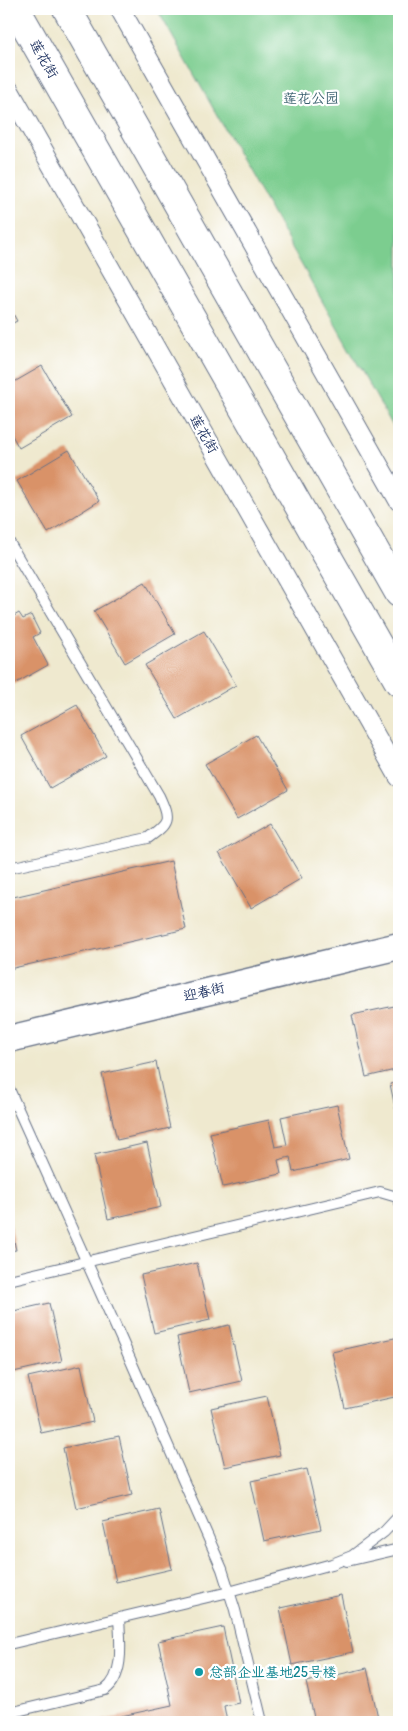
<svg xmlns="http://www.w3.org/2000/svg" width="408" height="1731" font-family="Pangolin,'LXGW WenKai TC',sans-serif">
	<rect width="100%" height="100%" fill="#fff"/>
	<filter id="ink" filterUnits="userSpaceOnUse"><feTurbulence type="fractalNoise" baseFrequency=".02" numOctaves="2"/><feDisplacementMap in="SourceGraphic" scale="10" xChannelSelector="R" yChannelSelector="G"/><feConvolveMatrix kernelMatrix="1 2 1 2 8 2 1 2 1" color-interpolation-filters="sRGB"/></filter>
	<filter id="wash" filterUnits="userSpaceOnUse"><feTurbulence type="fractalNoise" baseFrequency=".0096" numOctaves="4" result="noise"/><feDisplacementMap in="SourceGraphic" scale="20" xChannelSelector="R" yChannelSelector="G"/><feGaussianBlur stdDeviation="1.12" result="paint"/><feColorMatrix in="noise" values="0 0 0 0 0 0 0 0 0 0 0 0 0 0 0 0 0 1.4 0 .05"/><feComposite in="paint" operator="in"/></filter>
	<g filter="url(#wash)">
		<rect width="100%" height="100%" fill="#efe9cf"/>
		<path fill="#7bcd8f" stroke="#4b7e76" d="M157,9H399V437Z"/>
		<g id="blocks">
			<path fill="#d99267" d="M9,306L17,321L9,325Z
				M42,366L72,417L19,448L9,430V385Z
				M69,450L99,501L48,533L17,481Z
				M145,582L175,634L125,663L94,611Z
				M19,613L23,619L31,615L40,633L33,637L48,665L9,687V619Z
				M204,631L236,685L177,719L145,665Z
				M77,705L106,756L50,788L21,736Z
				M256,735L288,790L237,819L205,764Z
				M270,824L302,878L251,908L219,853Z
				M171,861L186,929L9,969V898Z
				M399,1005V1069L366,1077L352,1015Z
				M156,1062L170,1128L117,1140L102,1074Z
				M399,1082V1121H398L390,1084Z
				M337,1105L349,1159L293,1172L290,1157L278,1160L281,1174L223,1187L210,1133L269,1120L275,1147L287,1145L281,1117Z
				M147,1143L161,1207L108,1219L94,1155Z
				M9,1219L16,1250L9,1251Z
				M197,1263L210,1320L154,1333L141,1275Z
				M49,1303L62,1361L9,1373V1312Z
				M229,1325L242,1381L189,1393L177,1337Z
				M399,1337V1396L345,1408L332,1352Z
				M81,1365L93,1422L41,1433L28,1377Z
				M267,1396L280,1455L225,1467L211,1408Z
				M119,1436L132,1495L76,1508L63,1448Z
				M307,1469L321,1529L264,1541L251,1481Z
				M159,1509L172,1569L116,1582L103,1522Z
				M341,1595L353,1652L292,1665L280,1608Z
				M223,1627L239,1703L224,1706L227,1722H94L172,1705L158,1641Z
				M367,1668L379,1722H315L306,1682Z"/>
		</g>
	</g>
	<g filter="url(#ink)">
		<use href="#blocks" fill-opacity="0" stroke="#657086" stroke-width="1"/>
		<g fill="none" stroke-linecap="round" stroke-linejoin="round">
			<g stroke="#657086" stroke-width="12">
				<path id="lane" d="M9,542L159,796C170,820 169,823 148,838L9,868
					M9,1089L120,1336L222,1569L235,1610L262,1722
					M9,1280L380,1192L397,1197L399,1201
					M347,1561L399,1549
					M9,1644L229,1592L332,1564L352,1556L384,1532L399,1516
					M9,1713L105,1690C125,1676 120,1640 119,1618"/>
			</g>
			<g stroke="#657086" stroke-width="21">
				<path id="street" d="M120,9L399,501
					M9,90L399,777"/>
			</g>
			<g stroke="#657086" stroke-width="29">
				<path id="secondary" d="M9,1039L399,946"/>
			</g>
			<g stroke="#657086" stroke-width="30">
				<path id="primary" d="M16,9L399,682
					M67,9L399,593"/>
			</g>
			<use href="#lane" stroke="#fff" stroke-width="10"/>
			<use href="#street" stroke="#fff" stroke-width="19"/>
			<use href="#secondary" stroke="#fff" stroke-width="26"/>
			<use href="#primary" stroke="#fff" stroke-width="28"/>
		</g>
	</g>
	<circle fill="#0f9aa8" stroke="#fff" stroke-width="2" cx="199" cy="1672" r="5"/>
	<g text-anchor="middle" dominant-baseline="central" stroke-width="4.5" stroke-linejoin="round" paint-order="stroke">
		<g font-size="14" fill="#1b2f5e" stroke="#fff">
			<text transform="translate(44 59) rotate(60)">莲花街</text>
			<text transform="translate(204 434) rotate(60)">莲花街</text>
			<text transform="translate(204 992) rotate(-13)">迎春街</text>
		</g>
		<g font-size="14" fill="#385e6d" stroke="#fff">
			<text x="311" y="98">莲花公园</text>
		</g>
		<g font-size="14" fill="#0d838f" stroke="#fff" text-anchor="start">
			<text x="209" y="1672">总部企业基地25号楼</text>
		</g>
	</g>
	<rect width="408" height="1731" fill="none" stroke="#fff" stroke-width="30"/>
</svg>
